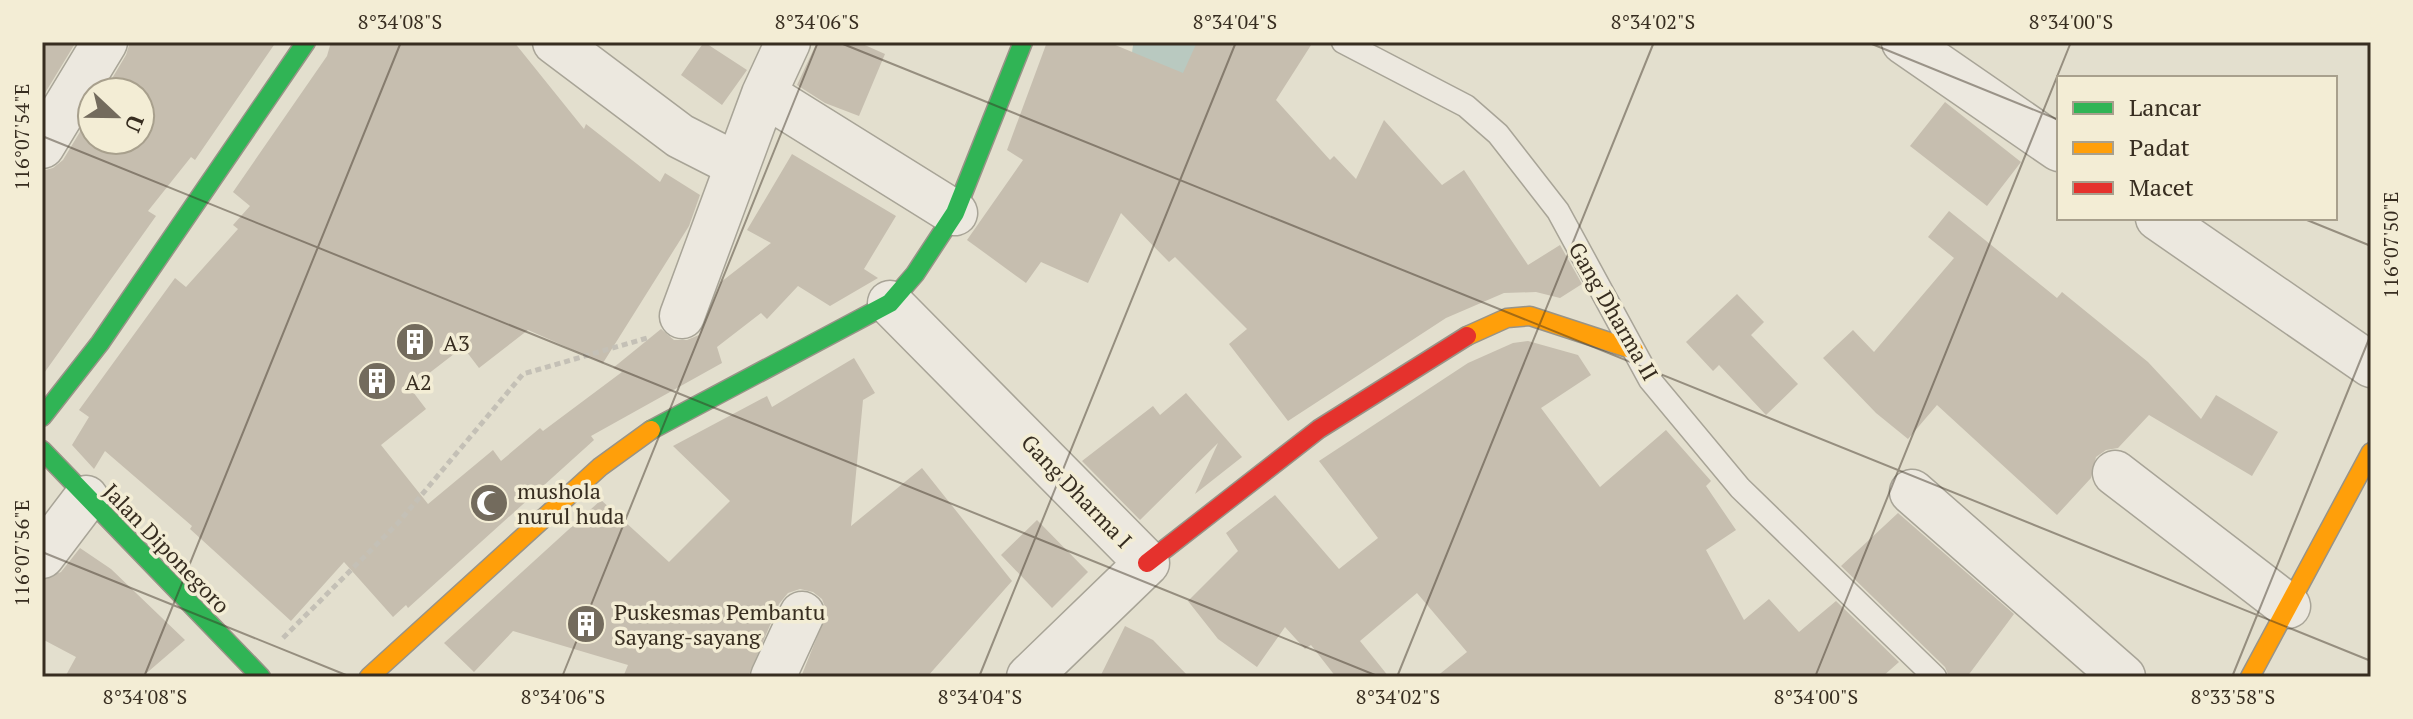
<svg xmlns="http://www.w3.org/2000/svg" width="2413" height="719" font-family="'PT Serif',serif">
	<rect width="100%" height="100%" fill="#e3dfce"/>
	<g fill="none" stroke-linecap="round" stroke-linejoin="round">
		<path stroke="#b9c9c0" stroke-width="76" d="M1170,55L1172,42"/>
	</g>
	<path fill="#c6beaf" d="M42,42H76L42,98Z
		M130,42H276L195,160L191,157L148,211L156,216L42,376V171L53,168L63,160L92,112V140H140V92H104L126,55Z
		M331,42H514L584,129L586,124L660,182L665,173L700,195L689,226L603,363L528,330L479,368L463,347L410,388L426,409L381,445L428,504L493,450L501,461L540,428L543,431L622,372L613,368L661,329L674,340H687L699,335L721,282L771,243L747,230L792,154L896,216L864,269L878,278L830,306L798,286L767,319L761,313L717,347L722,363L591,436L594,440L408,608L406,605L393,617L344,562L291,621L190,529L192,526L105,451L94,469L72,445L89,417L79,410L175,278L186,287L238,229L233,225L250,206L233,192L327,56Z
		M704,42L747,70L722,105L681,75Z
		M817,42H858L885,54L859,116L825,103L797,85Z
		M1047,42H1108L1183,73L1197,42H1313L1276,100L1330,160L1334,156L1356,179L1384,120L1442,185L1464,170L1528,265L1560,245L1582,284L1560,298L1536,292L1504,293L1446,318L1288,421L1229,344L1247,329L1175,257L1169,262L1121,213L1088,283L1041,262L1026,283L967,240L1023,160L1007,150Z
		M1945,102L2021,162L1987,206L1910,146Z
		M1949,211L2057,298L2062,292L2148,362L2201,419L2216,395L2278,432L2252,476L2149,415L2118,448L2106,450L2096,457L2091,478L2057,515L1937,405L1908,439L1876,413L1823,358L1853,330L1874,352L1954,258L1928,237Z
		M1737,294L1764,322L1751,335L1798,384L1766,415L1719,365L1713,371L1686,342Z
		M1528,341L1578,355L1591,375L1541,408L1600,487L1666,430L1711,481L1706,486L1736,530L1706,550L1744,620L1769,599L1799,632L1836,601L1899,662L1882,677H1436L1467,652L1417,593L1360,641L1389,677H1336L1311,645L1305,649L1285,627L1257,667L1218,639L1188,601L1238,551L1226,533L1275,495L1339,569L1378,538L1319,461L1468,363L1513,343Z
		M854,358L875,393L863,400L851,526L922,468L1012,581L927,677H801L827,612L822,599L813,592L800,589L788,593L779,604L748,677H623L628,665L513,631L474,672L444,643L601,500L669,562L730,501L673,446L767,396L772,407Z
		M1186,393L1242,457L1195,494L1218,443L1140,520L1082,461L1153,406L1160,415Z
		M1898,513L2014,614L1967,677H1949L1945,667L1841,566Z
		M1037,520L1088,572L1052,608L1001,555Z
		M80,548L111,569L185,640L142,677H65L76,657L42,639V580L61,572Z
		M1125,626L1153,640L1189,677H1100Z"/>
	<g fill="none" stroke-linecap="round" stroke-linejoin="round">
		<g stroke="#a8a497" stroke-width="25">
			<path id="lane" d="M1343,42L1466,106L1498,134L1558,211L1650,380L1740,488L1935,677"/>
		</g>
		<g stroke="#a8a497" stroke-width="47">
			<path id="street" d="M555,42L680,136L737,165
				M1904,42L2059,149
				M764,94L955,213
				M42,146L105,42
				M2158,218L2371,365
				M890,303L1147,563L1029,677
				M682,316L764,94L788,42
				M2115,473L2288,606
				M1912,492L2123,677
				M42,556L86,498
				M773,677L802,614"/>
		</g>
		<g stroke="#989387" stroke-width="21">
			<path id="fast" d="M42,417L100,343L306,42
				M651,430L890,303L915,274L955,213L1023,42
				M42,450L261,677"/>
		</g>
		<g stroke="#989387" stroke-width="21">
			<path id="slow" d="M1467,336L1507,318L1530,316L1634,350
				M369,677L600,467L651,430
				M2250,677L2371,452"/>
		</g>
		<g stroke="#989387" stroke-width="21">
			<path id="jam" d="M1147,563L1319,429L1467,336"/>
		</g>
		<path stroke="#c4c0b6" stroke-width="5" stroke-dasharray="6 4" stroke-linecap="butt" d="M283,638L398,523L523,374L647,338"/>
		<use href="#lane" stroke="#ece8df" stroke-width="22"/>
		<use href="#street" stroke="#ece8df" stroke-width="44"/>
		<use href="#fast" stroke="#30b455" stroke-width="18"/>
		<use href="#slow" stroke="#ff9f0a" stroke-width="18"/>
		<use href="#jam" stroke="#e5322d" stroke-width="18"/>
	</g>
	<path fill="none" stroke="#372d20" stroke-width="2" stroke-opacity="0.45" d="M838,42L2371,661M1867,42L2059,120M42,136L1380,677M2302,218L2371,246M42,552L351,677M144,677L401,42M562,677L818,42M979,677L1236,42M1397,677L1654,42M1815,677L2071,42M2232,677L2371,334"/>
	<defs>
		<g id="building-disc" transform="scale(2)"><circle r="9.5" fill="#736b5d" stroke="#f3edd5"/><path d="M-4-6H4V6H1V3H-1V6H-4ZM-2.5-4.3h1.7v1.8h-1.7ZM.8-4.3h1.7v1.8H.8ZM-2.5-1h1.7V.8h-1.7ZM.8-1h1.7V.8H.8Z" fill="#fff"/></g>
		<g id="mosque-disc" transform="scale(2)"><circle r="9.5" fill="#736b5d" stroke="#f3edd5"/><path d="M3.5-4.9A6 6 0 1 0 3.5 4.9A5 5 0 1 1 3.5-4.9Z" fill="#fff"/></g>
	</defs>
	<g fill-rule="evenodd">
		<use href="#building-disc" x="415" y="342"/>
		<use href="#building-disc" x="377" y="381"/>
		<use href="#mosque-disc" x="489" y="503"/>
		<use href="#building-disc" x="586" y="624"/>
	</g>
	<g text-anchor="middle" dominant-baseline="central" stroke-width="7" stroke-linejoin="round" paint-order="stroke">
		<g font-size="22" fill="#372d20" stroke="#f3edd5">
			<text transform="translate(1614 311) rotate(60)">Gang Dharma II</text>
			<text transform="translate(1077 491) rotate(46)">Gang Dharma I</text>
			<text transform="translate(167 548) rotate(46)">Jalan Diponegoro</text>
		</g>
		<g font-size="22" fill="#372d20" stroke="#f3edd5" text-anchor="start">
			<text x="443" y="342">A3</text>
			<text x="405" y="381">A2</text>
			<text x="517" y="490">mushola<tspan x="517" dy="25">nurul huda</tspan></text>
			<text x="614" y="611">Puskesmas Pembantu<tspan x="614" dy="25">Sayang-sayang</tspan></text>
		</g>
	</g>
	<rect width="2413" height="719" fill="none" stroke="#f3edd5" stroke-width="88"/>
	<rect x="2057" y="76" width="280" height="144" fill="#f3edd5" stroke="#a8a08d" stroke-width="2"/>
	<rect x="2073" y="102" width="40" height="12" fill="#30b455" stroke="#a8a08d" stroke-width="2"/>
	<text x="2129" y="116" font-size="24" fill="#372d20">Lancar</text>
	<rect x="2073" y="142" width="40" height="12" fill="#ff9f0a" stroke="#a8a08d" stroke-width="2"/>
	<text x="2129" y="156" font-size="24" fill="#372d20">Padat</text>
	<rect x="2073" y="182" width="40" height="12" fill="#e5322d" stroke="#a8a08d" stroke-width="2"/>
	<text x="2129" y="196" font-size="24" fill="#372d20">Macet</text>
	<g transform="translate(116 116) rotate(112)"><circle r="38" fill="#f3edd5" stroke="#a8a08d" stroke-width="2"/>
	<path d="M0-6L14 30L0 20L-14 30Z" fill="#736b5d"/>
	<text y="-12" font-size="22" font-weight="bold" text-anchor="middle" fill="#372d20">U</text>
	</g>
	<rect x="44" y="44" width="2325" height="631" fill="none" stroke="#372d20" stroke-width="3"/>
	<g font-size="20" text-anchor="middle" fill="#372d20">
		<text x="400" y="29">8°34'08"S</text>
		<text x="817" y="29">8°34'06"S</text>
		<text x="1235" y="29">8°34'04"S</text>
		<text x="1653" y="29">8°34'02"S</text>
		<text x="2071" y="29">8°34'00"S</text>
		<text transform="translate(22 137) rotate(-90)" y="7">116°07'54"E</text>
		<text transform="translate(2391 245) rotate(-90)" y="7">116°07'50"E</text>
		<text transform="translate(22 553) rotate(-90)" y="7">116°07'56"E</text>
		<text x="145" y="704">8°34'08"S</text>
		<text x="563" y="704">8°34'06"S</text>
		<text x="980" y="704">8°34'04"S</text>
		<text x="1398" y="704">8°34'02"S</text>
		<text x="1816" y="704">8°34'00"S</text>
		<text x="2233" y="704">8°33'58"S</text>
	</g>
</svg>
